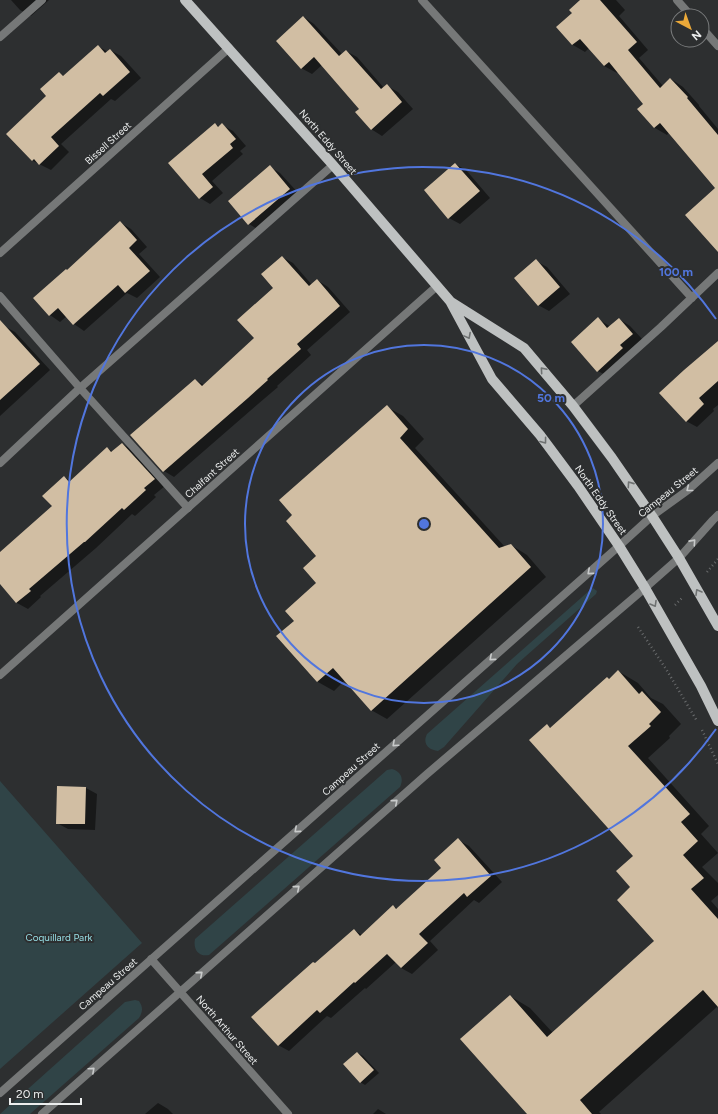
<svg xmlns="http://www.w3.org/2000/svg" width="718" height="1114" font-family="Figtree,sans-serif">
	<rect width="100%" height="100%" fill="#2d2f30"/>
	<path fill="#304447" d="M593,588L597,591L596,594L517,664L444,747L438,751C429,750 422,744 427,734L590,590Z
		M392,769C401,772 404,778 400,787L209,955C198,957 193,949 195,939L387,770Z
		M0,781L142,943L0,1069Z
		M135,1000L139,1001C143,1007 143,1011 139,1018L30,1114H0L125,1002Z"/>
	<path fill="#0007" d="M11,0H49L31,16L20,10Z
		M582,0H616L625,10L619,16L648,50L639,58L663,86L671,79L683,87L699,105V106L718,129V248L716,188L669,132L667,135L655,128L638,109L644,104L618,72L617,73L604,66L589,48L585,52L573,45L557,27L573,13Z
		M304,17L314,24L342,54L346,51L357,57L384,88L387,86L398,92L413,109L382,136L371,129L361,109L322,65L312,74L301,68Z
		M98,46L108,52L110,50L121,56L141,78L115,101L111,99L61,144L69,152L51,170L33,161L8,135L48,96L59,73L64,76Z
		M215,124L220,127L222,125L233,131L246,146L240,151L243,154L212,181L223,193L210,204L200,198L169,163Z
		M455,164L466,170L490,198L460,224L449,218Z
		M270,167L280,173L300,195L259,230L249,224Z
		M121,223L131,229L147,247L139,254L160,277L137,298L127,293L84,331L74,324L67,316L60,322L50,315L67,271Z
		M282,257L293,263L312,285L317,280L328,287L350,312L307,350L311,355L277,386L278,387L258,404L174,477L164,471L195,380L204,385L255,338L275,288Z
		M536,261L547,267L570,294L549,311L538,305Z
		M598,319L611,327L619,319L630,326L643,340L609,377L598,371Z
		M4,326L15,332L50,370L0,416V330Z
		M718,342V405L713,409L714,411L697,427L686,421Z
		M387,407L403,416L424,439L415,448L505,547L511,545L527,555L546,577L387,719L371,710L345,680L334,691L318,682L278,637L295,621L318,583L317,556Z
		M122,444L133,450L165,486L154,495L156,497L135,516L132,514L96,548L40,596L41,597L28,609L17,603L0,583V552L53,507L64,477L71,481L107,448L113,452Z
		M618,671L638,683L651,698L663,704L681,724L669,736L670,738L648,758L709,826L701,834L718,853L702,867L718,883V895L711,901L718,909V1006L599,1112L601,1114H528L510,996L530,1008L553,1033L655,941L632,888L635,856L547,726L551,728Z
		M86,788L97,794L95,830L68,829L57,823Z
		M458,840L469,846L502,882L479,903L474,900L430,941L438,950L412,974L401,968L396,962L366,989L365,988L331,1018L327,1016L289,1051L278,1045L315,964L354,930L362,935L393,906L398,909L443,868Z
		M358,1053L363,1056L379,1073L365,1085L360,1082Z
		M158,1103L168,1109L173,1114H145Z
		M378,1109L386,1114H373Z"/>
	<path fill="#d1bea3" d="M580,0H600L637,42L628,50L660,88L670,78L688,97L687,98L718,135V252L685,215L715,188L660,123L654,128L637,109L643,104L609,62L604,66L580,39L572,45L556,27L572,13L569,10Z
		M303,16L339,56L346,50L381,89L387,84L402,102L371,130L355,112L359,109L314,57L301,69L276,41Z
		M98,45L105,53L110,49L130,72L103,96L100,93L51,137L59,146L39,165L34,159L32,161L6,134L46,96L40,89L59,72L63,76Z
		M215,123L218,127L222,123L236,139L230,144L233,148L202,174L213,187L199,199L168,163Z
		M455,163L480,191L448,219L424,190Z
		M270,165L290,189L248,225L228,201Z
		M120,221L137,240L129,248L150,271L125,293L118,285L73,325L58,308L49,316L33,298L66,269L67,270Z
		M282,256L309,286L317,279L340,306L297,344L301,349L267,379L268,380L248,398L163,472L130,435L195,379L202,386L254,338L237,320L273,288L261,274Z
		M536,259L560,287L538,306L514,278Z
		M598,317L607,328L619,318L633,334L620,345L623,348L597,372L571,342Z
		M0,320L40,364L0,400Z
		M718,341V381L699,398L704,404L686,422L659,393L684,370Z
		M387,405L408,429L400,438L499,548L511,544L531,567L371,711L333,668L317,682L276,636L294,621L285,611L316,583L303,568L316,556L286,521L292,515L279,500Z
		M122,443L155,479L144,488L146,490L124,510L122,508L85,542H84L29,589L31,591L16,603L0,584V552L52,506L42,496L64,476L69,482L107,447L111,452Z
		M618,670L639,694L642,691L661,712L649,724L651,726L628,746L690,814L681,822L698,841L683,855L704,878L691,889L718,919V1007L703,990L580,1100L592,1114H527L460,1039L510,995L547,1037L654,941L617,900L630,887L616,871L633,856L529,740L547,724L550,728L607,677L609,679Z
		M57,786L86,787L85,824H56Z
		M458,838L491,876L467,897L464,893L419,934L428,943L401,968L387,954L355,983L354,982L320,1013L317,1010L278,1046L251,1017L313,962L315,963L354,929L360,936L393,905L396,909L441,868L434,860Z
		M357,1052L374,1070L360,1083L343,1064Z"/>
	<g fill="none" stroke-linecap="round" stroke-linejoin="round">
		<path stroke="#696b6c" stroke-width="2.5" stroke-dasharray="1 3" stroke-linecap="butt" d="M707,572L718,559
			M675,605L683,597
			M638,627L666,669L697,721
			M702,730L718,764"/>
		<path stroke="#767878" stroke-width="8" d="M422,0L692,298
			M0,37L42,0
			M0,296L80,388L188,508
			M573,406L661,327L718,273
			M0,463L80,388L333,165"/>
		<path stroke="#767878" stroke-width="8" d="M677,0L691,16
			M702,28L718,46
			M0,253L229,48
			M0,675L437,286
			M151,959L288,1114
			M0,1093L619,546
			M42,1114L427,774L645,588"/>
		<path stroke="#767878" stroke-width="8" d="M619,546L652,516L688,490L718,463
			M645,588L679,558L713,520L718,515"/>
		<path stroke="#bec1c1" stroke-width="10" d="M185,0L333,165L450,301L492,379L540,435L578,486L619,546L645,588L701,686L718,721
			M451,302L524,348L573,406L612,458L652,516L679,558L718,626"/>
	</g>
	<defs><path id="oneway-chevron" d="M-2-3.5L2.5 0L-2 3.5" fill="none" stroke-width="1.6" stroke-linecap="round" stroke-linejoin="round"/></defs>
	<g stroke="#6e7171">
		<use href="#oneway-chevron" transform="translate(468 336) rotate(62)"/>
		<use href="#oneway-chevron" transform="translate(543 370) rotate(-131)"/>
		<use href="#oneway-chevron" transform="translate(544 441) rotate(53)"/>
		<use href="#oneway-chevron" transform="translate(630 484) rotate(-125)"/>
		<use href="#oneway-chevron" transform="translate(698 592) rotate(-120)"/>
		<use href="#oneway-chevron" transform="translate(654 604) rotate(60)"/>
	</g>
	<g stroke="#c9cbcb">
		<use href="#oneway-chevron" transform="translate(689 489) rotate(141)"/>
		<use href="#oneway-chevron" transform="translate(693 542) rotate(-48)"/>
		<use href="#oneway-chevron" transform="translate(590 572) rotate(139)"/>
		<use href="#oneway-chevron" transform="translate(492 658) rotate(139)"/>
		<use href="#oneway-chevron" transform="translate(395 744) rotate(138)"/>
		<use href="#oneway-chevron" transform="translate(395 802) rotate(-41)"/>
		<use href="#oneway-chevron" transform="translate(297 830) rotate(139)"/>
		<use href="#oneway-chevron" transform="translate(297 888) rotate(-41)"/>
		<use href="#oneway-chevron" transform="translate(200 974) rotate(-41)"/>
		<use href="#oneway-chevron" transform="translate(92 1070) rotate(-42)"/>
	</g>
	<g fill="none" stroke="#5176de" stroke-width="2">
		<circle cx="424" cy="524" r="179"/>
		<path d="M716 729A357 357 0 1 1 716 319"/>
	</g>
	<g text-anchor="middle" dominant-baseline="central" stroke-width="4" stroke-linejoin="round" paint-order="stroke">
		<g font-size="10" fill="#eceeee" stroke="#2d2f30">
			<text transform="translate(328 142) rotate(49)">North Eddy Street</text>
			<text transform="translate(108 143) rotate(-42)">Bissell Street</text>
			<text transform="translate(212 473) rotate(-42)">Chalfant Street</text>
			<text transform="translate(668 492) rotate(-39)">Campeau Street</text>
			<text transform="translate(601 500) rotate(55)">North Eddy Street</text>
			<text transform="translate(351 769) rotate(-42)">Campeau Street</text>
			<text transform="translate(108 984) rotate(-41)">Campeau Street</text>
			<text transform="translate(227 1030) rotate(49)">North Arthur Street</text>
		</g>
		<g font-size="10" fill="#97dfe6" stroke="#2d2f30">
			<text x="59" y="937">Coquillard Park</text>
		</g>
	</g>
	<circle cx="424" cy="524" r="6" fill="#5176de" stroke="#2d2f30" stroke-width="2"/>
	<g font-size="12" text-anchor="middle" font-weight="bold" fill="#5176de" stroke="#2d2f30" stroke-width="4" stroke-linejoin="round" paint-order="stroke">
		<text x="676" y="276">100 m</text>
		<text x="551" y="402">50 m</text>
	</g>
	<g transform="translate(690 28) rotate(139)"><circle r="19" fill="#2d2f30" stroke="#797b7c"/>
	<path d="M0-3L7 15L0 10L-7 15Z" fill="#eba939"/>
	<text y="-6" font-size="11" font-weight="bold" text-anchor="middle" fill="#eceeee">N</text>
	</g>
	<path d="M10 1098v6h71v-6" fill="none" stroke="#eceeee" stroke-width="2"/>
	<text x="16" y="1098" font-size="12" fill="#eceeee" stroke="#2d2f30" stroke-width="3" paint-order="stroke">20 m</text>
</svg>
